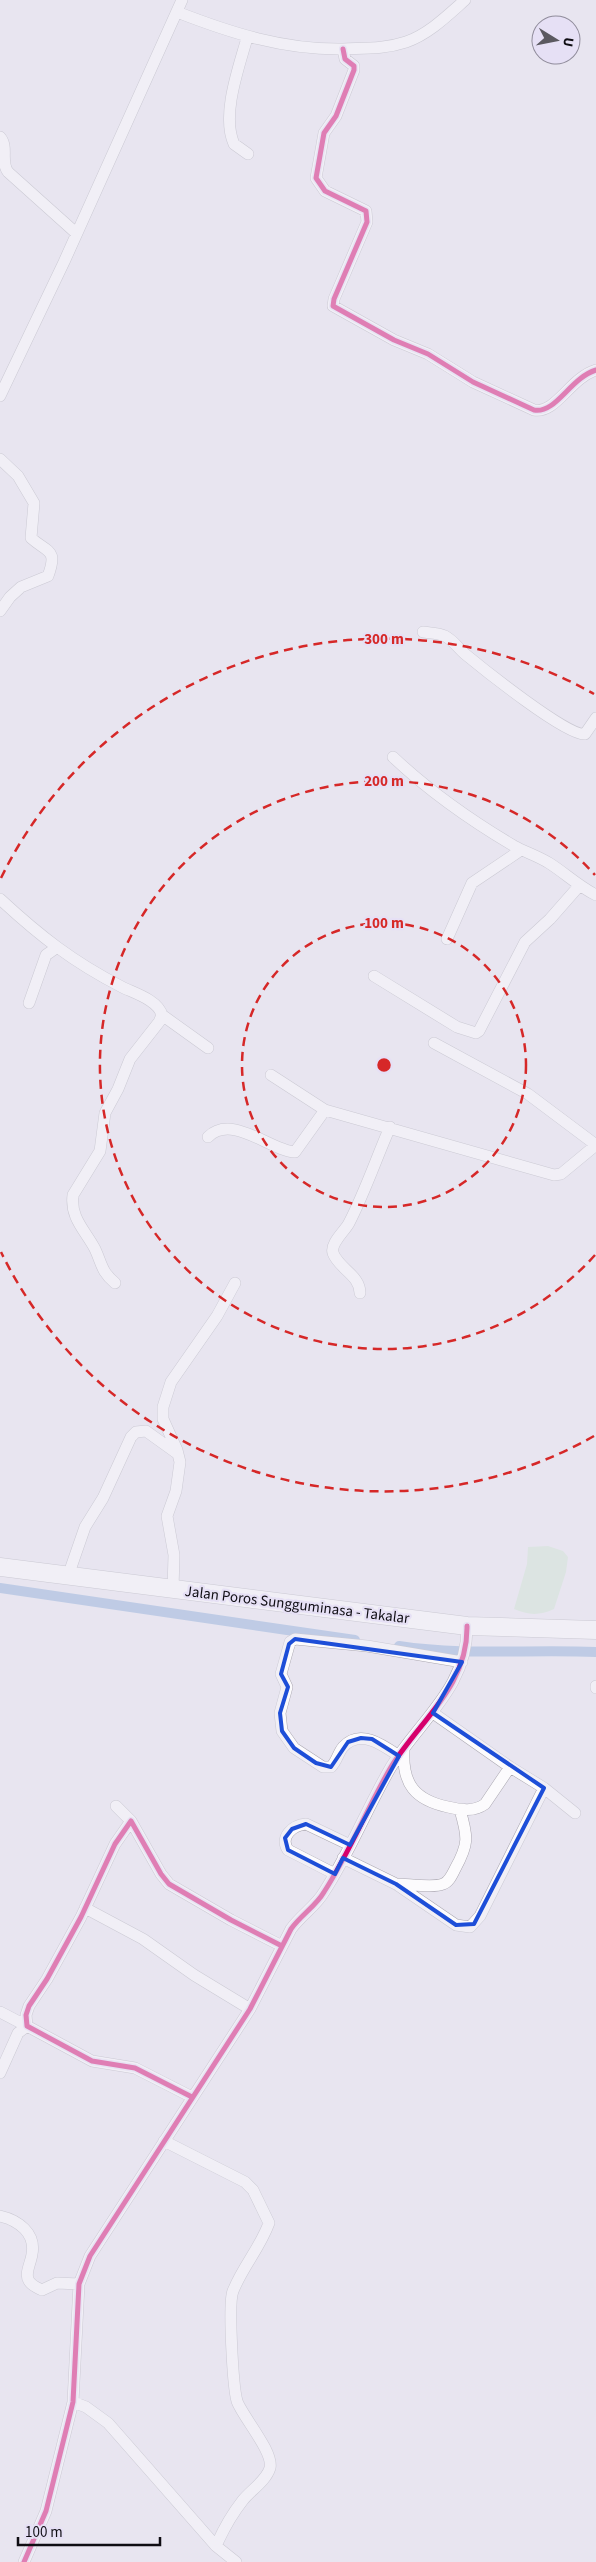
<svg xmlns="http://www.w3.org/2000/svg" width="596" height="2562" font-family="'Source Sans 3',sans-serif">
	<rect width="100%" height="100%" fill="#e8e5f0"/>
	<path fill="#cfe3d0" d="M548,1546L563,1551L568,1557L566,1572L554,1609C539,1616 528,1615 514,1609L527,1564L528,1547Z"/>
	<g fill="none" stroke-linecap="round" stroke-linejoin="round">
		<path stroke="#8eacd7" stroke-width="10" d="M0,1588L355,1640
			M399,1646C464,1656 530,1649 596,1652"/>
		<g stroke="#aaa7b0" stroke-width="12">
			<path id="minor" d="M177,12C231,33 284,50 343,49C365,48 385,49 406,42C429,34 448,15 465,0
				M247,38C239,67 221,115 234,144L248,154
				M343,49L345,59L354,66V70L336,116L324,133L316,178L325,191L366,211L367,222L334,299L333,306L394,340L428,354L473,382L534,410C556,414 570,378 596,370
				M0,137C9,147 0,161 8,172L76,233
				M0,396L64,262L182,0
				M0,459L18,476L34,503L31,538C48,553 58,549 48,576L21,587L10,597L0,611
				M423,632C430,633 439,633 445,636C453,640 459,649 465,654C482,668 568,737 585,734L596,718
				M393,757C430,792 470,820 514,846C525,852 538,856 549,863C565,873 578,886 596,895
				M0,899C40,936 73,962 122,987C134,993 158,1000 162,1015L159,1022L130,1059L118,1089L105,1113L100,1151L73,1195C70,1218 85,1230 95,1249C102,1264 101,1271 115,1283
				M447,939L472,883L521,850
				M374,976L457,1027L476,1033L479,1031L525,942L550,919L579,886
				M29,1003L46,955L56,948
				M162,1015L208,1048
				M434,1043L528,1094L596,1145
				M271,1075L325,1110
				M208,1137C232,1113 271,1151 295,1152L325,1110L554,1175L561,1174L596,1145
				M360,1293C360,1275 339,1269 333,1253C330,1243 345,1231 349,1223C365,1192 376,1159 390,1127
				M68,1576L85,1527L103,1498L131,1437L136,1432L146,1431L178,1454
				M173,1589L174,1555L167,1516L176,1491L180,1462L177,1450L163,1419V1407L171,1382L217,1316L235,1283
				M596,1686V1688
				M433,1713L510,1767
				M404,1750C402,1784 415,1800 448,1807C461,1810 474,1812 485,1804L510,1767L544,1788L575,1813
				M399,1756C383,1745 360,1728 343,1747C338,1753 337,1761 331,1767H323L294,1748L282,1731L280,1713L287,1687L281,1674L290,1642L295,1639L367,1646L462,1662
				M116,1806L131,1821
				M343,1858L396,1884L456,1925L470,1927L480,1916L544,1788
				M335,1874L288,1850C279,1837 293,1825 306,1824L350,1845
				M396,1884C408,1884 434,1888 443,1884C449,1882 452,1875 455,1869C469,1844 468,1837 460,1810
				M85,1908L143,1939L194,1975L250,2009
				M0,2012L27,2026L18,2033L0,2073
				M192,2097L135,2068L92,2061L27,2026L26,2015L29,2006L47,1979L81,1917L115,1844L131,1821L161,1874L169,1884L231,1920L282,1946
				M164,2141L245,2182L253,2190L269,2223C260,2248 243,2266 233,2291C228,2303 233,2387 237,2401C242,2416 274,2452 270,2468C266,2481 251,2490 243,2500C232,2514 223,2530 216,2546
				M0,2216C18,2220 36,2233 32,2254C31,2263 24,2274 29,2281C32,2286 38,2288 42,2290L57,2283L79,2284
				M73,2402L86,2407L108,2423L216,2546L236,2562
				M24,2562L46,2511L73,2402L79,2284L90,2256L250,2009L291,1929C301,1915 316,1906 324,1892C350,1852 367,1808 391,1767C420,1720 468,1687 467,1626"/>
		</g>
		<g stroke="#aaa7b0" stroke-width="19">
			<path id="highway" d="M0,1567L467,1626L596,1630"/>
		</g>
		<use href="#minor" stroke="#fcfbfd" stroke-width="11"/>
		<use href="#highway" stroke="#fcfbfd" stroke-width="18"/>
		<g stroke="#e6e0f5" stroke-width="8">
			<path id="cycleway" d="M343,49L345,59L354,66V70L336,116L324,133L316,178L325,191L366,211L367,222L334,299L333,306L394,340L428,354L473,382L534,410C556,414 570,378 596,370
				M192,2097L135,2068L92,2061L27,2026L26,2015L29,2006L47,1979L81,1917L115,1844L131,1821L161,1874L169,1884L231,1920L282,1946
				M24,2562L46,2511L73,2402L79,2284L90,2256L250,2009L291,1929C301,1915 316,1906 324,1892C350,1852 367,1808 391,1767C420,1720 468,1687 467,1626"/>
		</g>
		<use href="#cycleway" stroke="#d6006c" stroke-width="5"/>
	</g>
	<path d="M0 0H596V2562H0ZM295,1639L462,1662L433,1713L544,1788L474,1924L456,1925L396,1884L343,1858L335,1874L288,1850L285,1838L292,1829L306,1824L350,1845L399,1756L372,1739L361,1738L348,1742L331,1767L316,1763L294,1748L282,1731L280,1713L288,1687L281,1674L289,1644Z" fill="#e8e5f0" fill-opacity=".55" fill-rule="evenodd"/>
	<path fill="none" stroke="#1d4ed8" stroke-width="4" stroke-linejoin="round" d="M295,1639L462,1662L433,1713L544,1788L474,1924L456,1925L396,1884L343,1858L335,1874L288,1850L285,1838L292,1829L306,1824L350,1845L399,1756L372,1739L361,1738L348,1742L331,1767L316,1763L294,1748L282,1731L280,1713L288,1687L281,1674L289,1644Z"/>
	<g fill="none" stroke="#d62828" stroke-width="2.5" stroke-dasharray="9 6">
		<circle cx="384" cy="1065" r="142"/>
		<path d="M595 1255A284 284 0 1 1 595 875"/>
		<path d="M594 1436A426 426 0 0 1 1 1252M1 878A426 426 0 0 1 594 694"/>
	</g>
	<g text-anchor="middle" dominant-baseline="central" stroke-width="4.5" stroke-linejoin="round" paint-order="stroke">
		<g font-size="15" fill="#0f0d13" stroke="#e6e0f5">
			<text transform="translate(297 1605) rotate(7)">Jalan Poros Sungguminasa - Takalar</text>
		</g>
	</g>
	<circle cx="384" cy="1065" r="8" fill="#d62828" stroke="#e6e0f5" stroke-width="2.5"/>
	<g font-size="15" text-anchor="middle" font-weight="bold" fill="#d62828" stroke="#e6e0f5" stroke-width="4.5" stroke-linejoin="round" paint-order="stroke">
		<text x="384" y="644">300 m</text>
		<text x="384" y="786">200 m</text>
		<text x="384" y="928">100 m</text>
	</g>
	<g transform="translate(556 40) rotate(100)"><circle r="24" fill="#e6e0f5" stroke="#908c9b"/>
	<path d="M0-4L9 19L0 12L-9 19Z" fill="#5b5960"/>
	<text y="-8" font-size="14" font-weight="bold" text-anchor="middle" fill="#0f0d13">U</text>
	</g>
	<path d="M18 2537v8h142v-8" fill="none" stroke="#0f0d13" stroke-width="2.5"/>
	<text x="25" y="2537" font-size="15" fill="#0f0d13" stroke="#e6e0f5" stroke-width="4" paint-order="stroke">100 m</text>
</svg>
